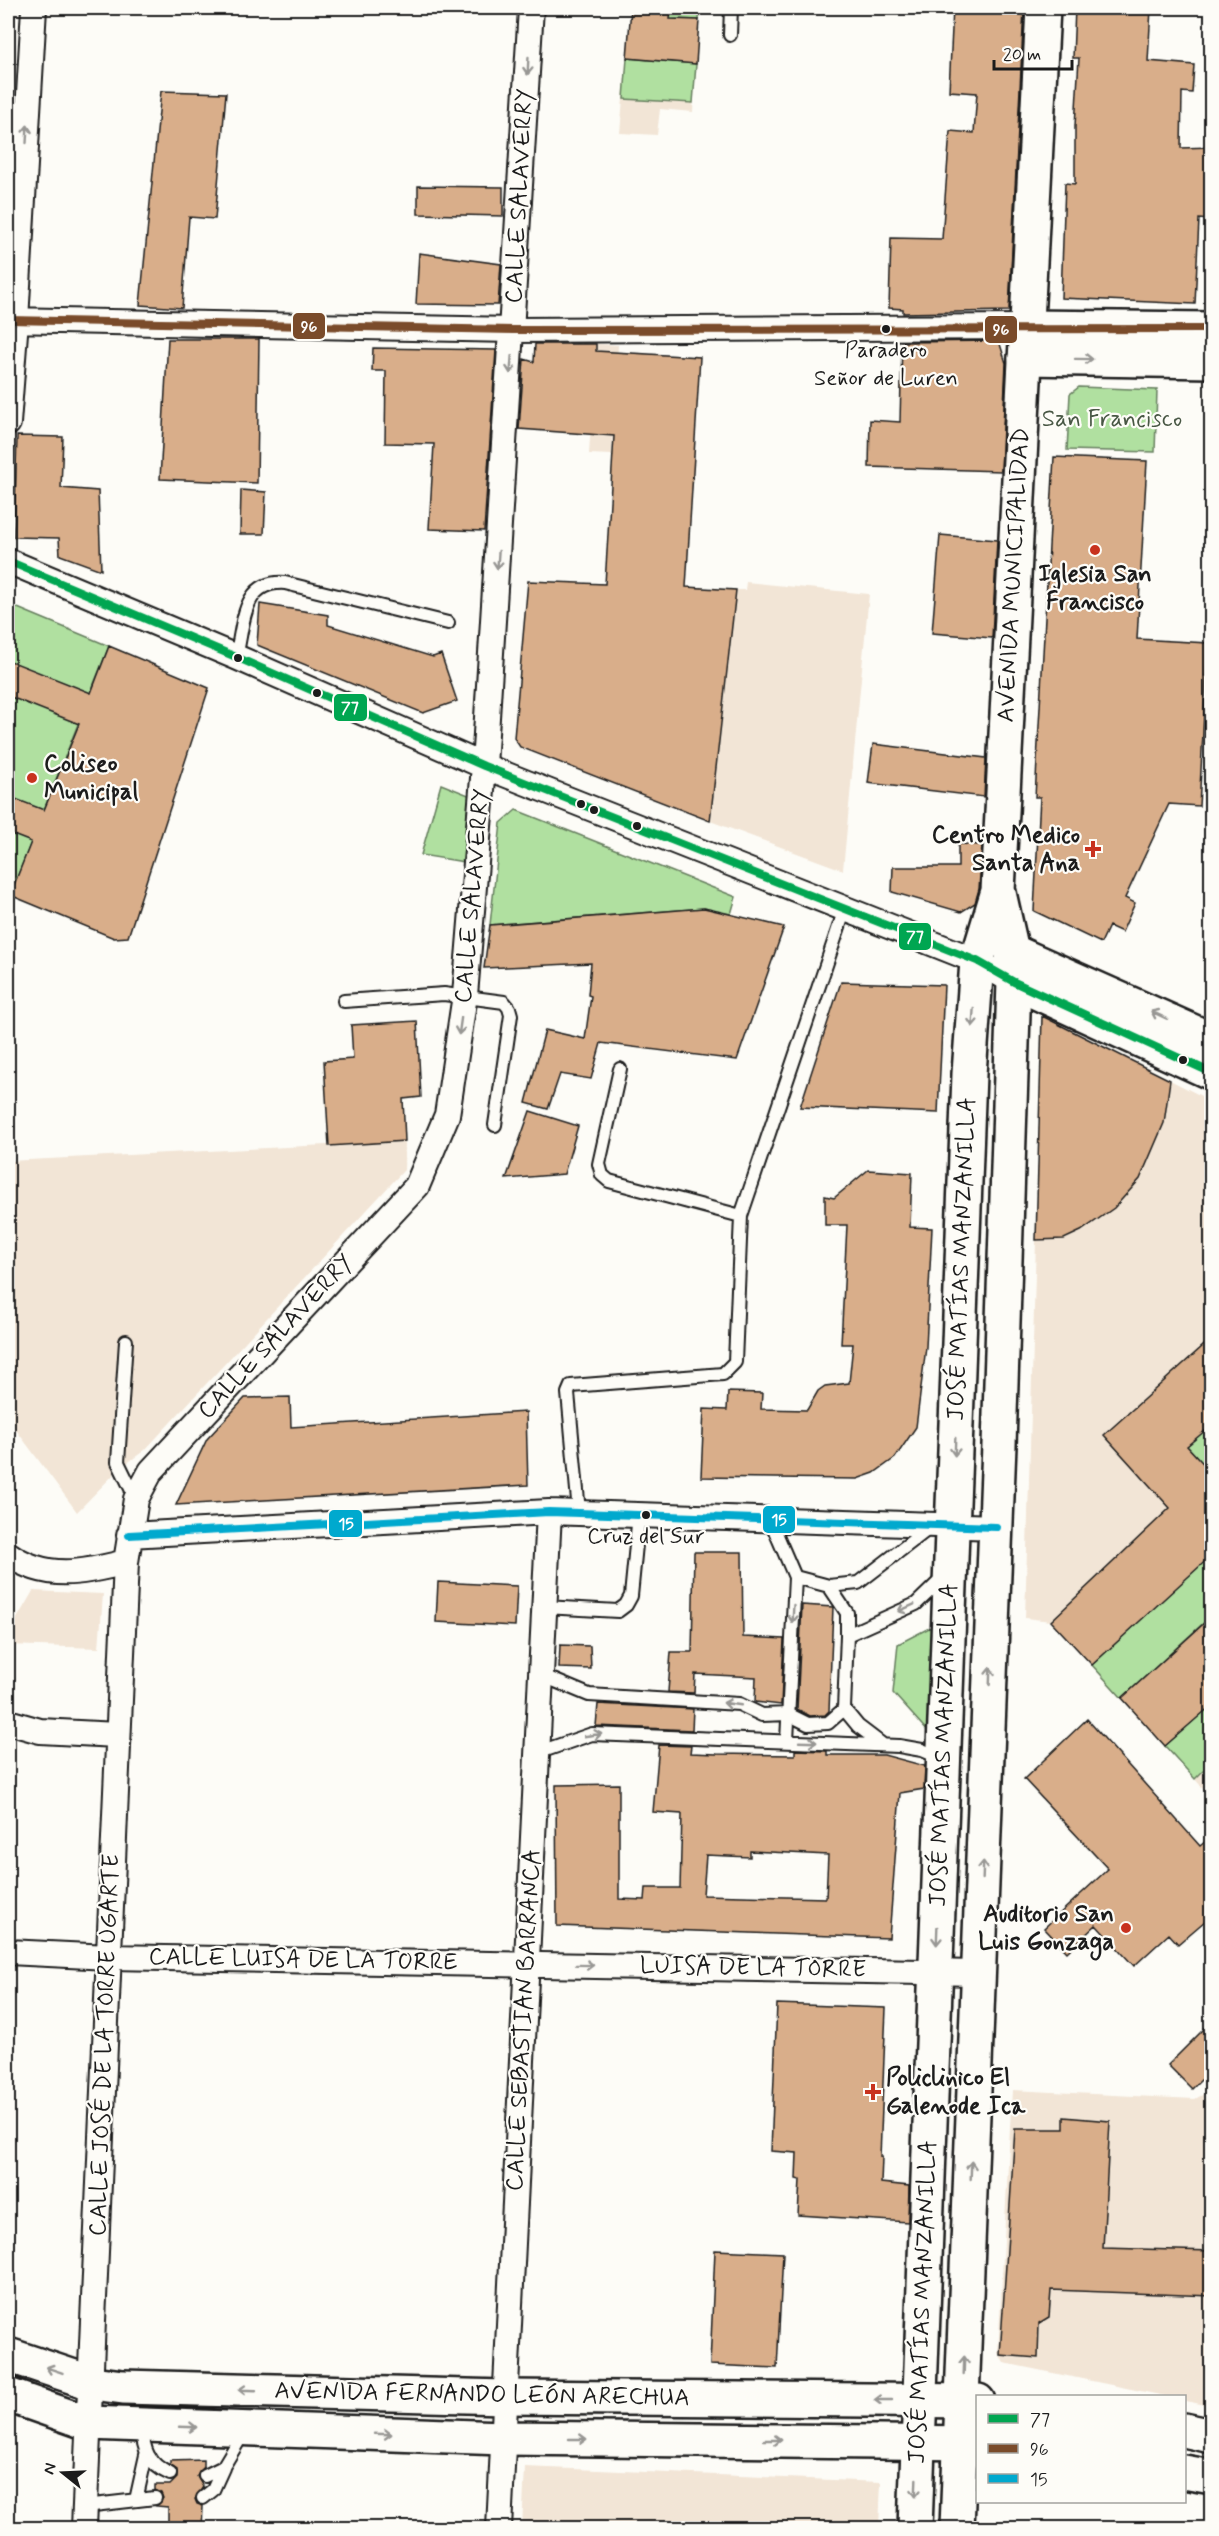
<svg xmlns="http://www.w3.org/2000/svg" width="1219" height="2536" font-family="Mynerve,sans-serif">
	<rect width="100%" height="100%" fill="#fdfcf7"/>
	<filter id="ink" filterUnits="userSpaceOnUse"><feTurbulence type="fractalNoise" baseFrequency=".0167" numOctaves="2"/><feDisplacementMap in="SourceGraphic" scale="12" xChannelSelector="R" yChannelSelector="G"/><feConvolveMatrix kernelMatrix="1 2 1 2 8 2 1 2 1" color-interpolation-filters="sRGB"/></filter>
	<g filter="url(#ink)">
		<path fill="#f2e5d6" d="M631,8H700L693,112L660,109L657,135L620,133Z
			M596,344L618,345L612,455L589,454Z
			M746,582L869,594L843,870L710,821L736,590H745Z
			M1170,1080L1211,1101V1797L1051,1621L1025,1618L1036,1240L1064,1239L1081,1231L1114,1208L1140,1179L1164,1123Z
			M405,1141L404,1170L145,1450L119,1469L77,1512L8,1419V1161Z
			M33,1591L103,1594L99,1648L8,1645V1634Z
			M1012,2090L1195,2099L1211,2090V2406L1185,2401L1184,2396H1165L1004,2363L998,2353Z
			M525,2467L881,2482L879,2528H522Z"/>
		<path fill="#b0e0a0" stroke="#667e5e" stroke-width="1.5" d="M671,8H700L699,20L670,19Z
			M627,58L696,64L693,103L624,99Z
			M1079,387L1157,390L1155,452L1067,450L1070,394Z
			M8,604L109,646L10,895L8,894Z
			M441,784L471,796V863L421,855Z
			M516,810L736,897L731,914L704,908L490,925L501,823Z
			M1211,1425V1473L1187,1446Z
			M1211,1555V1616L1122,1698L1092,1665Z
			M933,1626L930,1734L893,1693L898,1644Z
			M1211,1705V1763L1195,1779L1165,1746Z"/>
		<path fill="#d9ae8a" stroke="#1c1c1c" stroke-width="1.5" fill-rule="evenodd" d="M631,8H671L670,19L699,20L696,64L627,58Z
			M953,8H1024L1009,311L903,313V309L889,308L891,238L942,239L950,131L974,133L977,93L949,91Z
			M1075,8H1151L1148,61L1194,65L1192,93L1182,92L1181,148L1212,147L1210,220L1199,219L1195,304L1061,298L1065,183L1075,184V126L1079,58H1073Z
			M161,91L226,93L215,219L189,217L182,308L140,305Z
			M418,186L503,187V216L418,214Z
			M419,253L501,264L498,305L416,304Z
			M168,339H259L257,483L160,479Z
			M999,341L1006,363L1001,471L869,467L870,420L900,422L902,342Z
			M535,344H596V351L700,357L686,587L736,590L710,821L520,747L514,738L528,581L605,584L614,436L519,429L524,359L534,362Z
			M373,348L496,350L484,531L429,529L434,444L385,443L386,371H372Z
			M17,436L63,437L61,488L98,491L101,570L60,555L59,538L14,537Z
			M1054,457L1147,461L1137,639L1208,643L1199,806L1169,804L1125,898L1135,903L1122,932L1109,926L1101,943L1034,911L1040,797H1035Z
			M241,490L266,492L264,534H240Z
			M940,535L997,540L992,638L932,633Z
			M260,604L328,615V625L433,657L441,654L457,701L423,713L257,645Z
			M109,646L209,688L128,937L114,938L10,895L31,842L8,833V796L44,810L79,724L8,696V660L91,693Z
			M873,744L986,758L984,797L868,783Z
			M958,844L982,845L979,889L975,903L961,912L892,892L893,867H958Z
			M704,908L784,927L737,1060L601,1043L591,1079L560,1074L548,1109L526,1103L545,1030L585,1039L591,996L588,995L591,963L484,968L490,925Z
			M841,982L944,985L938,1113L800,1107Z
			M1042,1016L1170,1080L1164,1123L1140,1179L1114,1208L1081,1231L1064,1239L1036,1240Z
			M417,1021L421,1097L403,1099L405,1141L329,1146L324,1061L353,1059L351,1025Z
			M530,1111L578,1126L564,1174L506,1179Z
			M868,1170L912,1173L910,1227L932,1228L926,1347L916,1427L895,1458L874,1473L857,1479L701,1477L704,1409L727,1410L728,1392L762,1393L761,1409L807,1410L818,1391L825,1386L849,1383L853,1344H841L847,1225H825V1196L834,1198Z
			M1212,1338V1425L1187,1446L1212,1473V1555L1092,1665L1051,1621L1170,1508L1104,1435Z
			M290,1397L291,1427L526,1412L528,1485L176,1505L207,1439L245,1398Z
			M694,1552H742L743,1637L784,1639L781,1705L755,1702L756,1677L695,1674L694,1693L668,1692L671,1652H692Z
			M438,1582L517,1586L515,1626L436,1622Z
			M802,1605L833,1607L829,1711L825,1715L810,1716L797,1709Z
			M1212,1616V1705L1165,1746L1122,1698Z
			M560,1645L590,1646L591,1669L559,1668Z
			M598,1704L693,1709L692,1730L596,1726Z
			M1087,1719L1200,1846L1212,1836V1915L1178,1944L1169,1934L1134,1966L1096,1925L1067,1952L1044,1928L1108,1869L1024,1779Z
			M659,1745L691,1746L690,1753L717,1754L795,1755V1750L827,1751V1755H884L925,1766L924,1789L900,1793L889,1938L557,1926L556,1785L619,1784V1899L645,1900L646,1888H680L682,1814L653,1812ZM750,1851L828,1855L826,1898L703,1895L706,1855L750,1857Z
			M777,2004L886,2008L880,2157H882L881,2183L909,2186L908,2222L798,2215L800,2180L796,2179L797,2153L771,2151Z
			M1212,2021V2069L1192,2089L1168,2065Z
			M1064,2117L1110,2121L1103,2248L1212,2251V2296L1051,2290L1049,2317L1039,2323L1038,2358L1000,2355L1015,2129H1064Z
			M715,2250L783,2253L777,2368L710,2365Z
			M204,2460V2467L197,2476L203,2487L195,2499L197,2504L203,2506L202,2529H168V2507L156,2506L163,2498L161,2493L155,2490V2485H170L177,2478V2470L170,2465V2461Z"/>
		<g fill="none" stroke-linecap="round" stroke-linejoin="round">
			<g stroke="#1c1c1c" stroke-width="16">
				<path id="lane" d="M730,35L731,8
					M236,657C244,624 242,580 285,583L448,623
					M344,1001L444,994L504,1002L509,1008L511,1015L495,1125
					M620,1069L599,1164L602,1175L609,1181L741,1216
					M126,1341L118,1462L136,1499
					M579,1512L568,1393L571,1386L723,1374L735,1362L741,1216L845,909
					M770,1519L795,1577L787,1741
					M795,1577L829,1586L847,1613V1635
					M829,1586L858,1583L932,1526
					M544,1607L618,1611L626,1605L631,1596L639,1514
					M541,1675L589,1695L739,1704L762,1715L788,1714L808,1724L828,1723L844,1709
					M883,1745L858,1726L844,1709L847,1635L916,1604L945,1576
					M537,1753L592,1734L899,1746L922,1750L941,1758
					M141,2427C144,2449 147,2464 170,2474
					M205,2476L223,2467L244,2432
					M203,2498L213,2490L223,2468
					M136,2500L146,2455
					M85,2506L155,2498"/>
			</g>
			<g stroke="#1c1c1c" stroke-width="28">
				<path id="street" d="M8,320L513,330L1027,327
					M8,423L16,320L34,8
					M8,561L236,657L484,766L977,961L1014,982
					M129,1535L549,1512L996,1527
					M8,1554C46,1581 83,1573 126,1562
					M8,1722L40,1731L117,1735
					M8,1952L109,1957L979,1973
					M84,2528L126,1562L136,1499L151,1471L417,1186L447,1115L465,995L484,766L531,8
					M499,2528L549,1512"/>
			</g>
			<g stroke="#1c1c1c" stroke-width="38">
				<path id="secondary" d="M1027,327L1212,329
					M1025,358L1212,361
					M1012,951L1212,1040
					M1014,982L1212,1073
					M8,2355L92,2383L123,2387L505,2397L978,2401
					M8,2395L88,2423L503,2438L978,2443
					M1184,2430L1212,2436
					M1184,2472L1212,2477"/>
			</g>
			<g stroke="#1c1c1c" stroke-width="38">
				<path id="primary" d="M915,2528L969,1074L977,961L998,891L1043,8
					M957,2528L999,1445L1014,982L1012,951L999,893"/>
			</g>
			<use href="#lane" stroke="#fdfcf7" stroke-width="12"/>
			<use href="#street" stroke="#fdfcf7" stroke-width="24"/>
			<use href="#secondary" stroke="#fdfcf7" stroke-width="33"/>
			<use href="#primary" stroke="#fdfcf7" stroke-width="33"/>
			<g stroke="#fdfcf7" stroke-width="12">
				<path id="bus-1" d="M8,561L236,657L484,766L977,961L1014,982L1212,1073"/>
			</g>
			<g stroke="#fdfcf7" stroke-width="12">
				<path id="bus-2" d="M8,320L513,330L1212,329"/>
			</g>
			<g stroke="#fdfcf7" stroke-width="12">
				<path id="bus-3" d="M129,1535L549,1512L996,1527"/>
			</g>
			<use href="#bus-1" stroke="#00a651" stroke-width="8"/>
			<use href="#bus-2" stroke="#7a4b2a" stroke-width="8"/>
			<use href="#bus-3" stroke="#00a9ce" stroke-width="8"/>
		</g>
		<defs><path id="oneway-shaft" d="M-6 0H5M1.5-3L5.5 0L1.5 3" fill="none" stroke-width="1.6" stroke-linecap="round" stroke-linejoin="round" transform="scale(1.5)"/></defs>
		<g stroke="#989794">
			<use href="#oneway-shaft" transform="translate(528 66) rotate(93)"/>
			<use href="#oneway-shaft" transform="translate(27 134) rotate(-87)"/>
			<use href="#oneway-shaft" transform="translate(1084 359) rotate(1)"/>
			<use href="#oneway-shaft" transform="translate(511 365) rotate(94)"/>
			<use href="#oneway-shaft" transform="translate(498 560) rotate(94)"/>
			<use href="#oneway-shaft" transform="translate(1159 1015) rotate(-155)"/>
			<use href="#oneway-shaft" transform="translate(973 1018) rotate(94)"/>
			<use href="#oneway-shaft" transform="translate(460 1026) rotate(98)"/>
			<use href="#oneway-shaft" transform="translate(955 1447) rotate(92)"/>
			<use href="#oneway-shaft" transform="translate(906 1608) rotate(156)"/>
			<use href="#oneway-shaft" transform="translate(793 1614) rotate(93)"/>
			<use href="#oneway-shaft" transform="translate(990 1676) rotate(-88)"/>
			<use href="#oneway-shaft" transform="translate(732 1704) rotate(-172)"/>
			<use href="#oneway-shaft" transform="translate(593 1735) rotate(-8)"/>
			<use href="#oneway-shaft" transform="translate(808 1742) rotate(2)"/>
			<use href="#oneway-shaft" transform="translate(983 1870) rotate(-88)"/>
			<use href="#oneway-shaft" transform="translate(937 1936) rotate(92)"/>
			<use href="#oneway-shaft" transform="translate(585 1965) rotate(1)"/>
			<use href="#oneway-shaft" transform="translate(971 2170) rotate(-88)"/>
			<use href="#oneway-shaft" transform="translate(964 2365) rotate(-88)"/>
			<use href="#oneway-shaft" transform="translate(54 2370) rotate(-161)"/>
			<use href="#oneway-shaft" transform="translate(247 2390) rotate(-178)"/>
			<use href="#oneway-shaft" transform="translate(883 2400) rotate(-180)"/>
			<use href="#oneway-shaft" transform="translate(188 2427) rotate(2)"/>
			<use href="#oneway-shaft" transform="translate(383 2434) rotate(2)"/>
			<use href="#oneway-shaft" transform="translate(578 2439)"/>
			<use href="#oneway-shaft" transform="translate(773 2440)"/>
			<use href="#oneway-shaft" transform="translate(916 2488) rotate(92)"/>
		</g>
	</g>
	<g fill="#1c1c1c" stroke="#fdfcf7" stroke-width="2">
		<circle cx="886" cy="329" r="5"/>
		<circle cx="238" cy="658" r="5"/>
		<circle cx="317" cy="693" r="5"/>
		<circle cx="581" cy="804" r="5"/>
		<circle cx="594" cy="810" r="5"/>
		<circle cx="637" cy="826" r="5"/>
		<circle cx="1183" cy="1060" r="5"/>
		<circle cx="646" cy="1515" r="5"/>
	</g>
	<g fill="#c8321e" stroke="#fdfcf7" stroke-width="2">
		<circle cx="1095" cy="550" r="6"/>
		<circle cx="32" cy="778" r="6"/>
		<path d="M1090 840h6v6h6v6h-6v6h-6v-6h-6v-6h6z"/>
		<circle cx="1126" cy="1928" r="6"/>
		<path d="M870 2083h6v6h6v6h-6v6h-6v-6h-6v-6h6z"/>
	</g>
	<g text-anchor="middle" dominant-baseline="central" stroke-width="4.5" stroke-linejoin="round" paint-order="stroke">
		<g font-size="22" fill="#1c1c1c" stroke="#fdfcf7">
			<text x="886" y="351">Paradero<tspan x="886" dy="28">Señor de Luren</tspan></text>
			<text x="646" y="1537">Cruz del Sur</text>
		</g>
		<g font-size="24" fill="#1c1c1c" stroke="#fdfcf7">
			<text transform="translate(520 196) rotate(-87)">CALLE SALAVERRY</text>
			<text transform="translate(1014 575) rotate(-87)">AVENIDA MUNICIPALIDAD</text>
			<text transform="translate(473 896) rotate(-85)">CALLE SALAVERRY</text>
			<text transform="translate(962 1259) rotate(-88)">JOSÉ MATÍAS MANZANILLA</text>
			<text transform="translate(276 1337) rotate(-47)">CALLE SALAVERRY</text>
			<text transform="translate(944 1745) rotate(-88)">JOSÉ MATÍAS MANZANILLA</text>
			<text transform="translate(303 1960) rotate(1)">CALLE LUISA DE LA TORRE</text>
			<text transform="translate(753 1968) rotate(1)">LUISA DE LA TORRE</text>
			<text transform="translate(524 2020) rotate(-87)">CALLE SEBASTIAN BARRANCA</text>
			<text transform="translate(105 2045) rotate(-88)">CALLE JOSÉ DE LA TORRE UGARTE</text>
			<text transform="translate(923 2302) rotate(-88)">JOSÉ MATÍAS MANZANILLA</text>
			<text transform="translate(482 2395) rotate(1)">AVENIDA FERNANDO LEÓN ARECHUA</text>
		</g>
		<g font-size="24" fill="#485744" stroke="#fdfcf7">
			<text x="1112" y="419">San Francisco</text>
		</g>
		<g font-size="24" font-weight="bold" fill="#1c1c1c" stroke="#fdfcf7" text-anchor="start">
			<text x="1095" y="574" text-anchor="middle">Iglesia San<tspan x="1095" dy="28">Francisco</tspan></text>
			<text x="44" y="764">Coliseo<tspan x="44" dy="28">Municipal</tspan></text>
			<text x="1080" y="835" text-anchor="end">Centro Medico<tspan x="1080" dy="28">Santa Ana</tspan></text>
			<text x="1114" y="1914" text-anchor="end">Auditorio San<tspan x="1114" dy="28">Luis Gonzaga</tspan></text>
			<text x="886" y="2078">Policlinico El<tspan x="886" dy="28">Galenode Ica</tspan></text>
		</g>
	</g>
	<g stroke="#fdfcf7" stroke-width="2">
		<rect x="292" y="312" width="34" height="28" rx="6" fill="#7a4b2a"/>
		<rect x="984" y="315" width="34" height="29" rx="6" fill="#7a4b2a"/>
		<rect x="333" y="693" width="35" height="29" rx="6" fill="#00a651"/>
		<rect x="898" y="922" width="34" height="29" rx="6" fill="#00a651"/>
		<rect x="762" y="1505" width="34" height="29" rx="6" fill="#00a9ce"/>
		<rect x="328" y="1509" width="35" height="29" rx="6" fill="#00a9ce"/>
	</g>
	<g font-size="16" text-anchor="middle" font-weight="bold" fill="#fff">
		<text x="309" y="332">96</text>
		<text x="1001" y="335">96</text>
		<text x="350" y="713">77</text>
		<text x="915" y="942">77</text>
		<text x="779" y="1525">15</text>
		<text x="346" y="1529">15</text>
	</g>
	<rect width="1219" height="2536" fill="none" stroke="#fdfcf7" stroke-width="30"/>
	<rect x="15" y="15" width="1189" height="2506" fill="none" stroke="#1c1c1c" stroke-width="2" filter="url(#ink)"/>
	<rect x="976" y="2395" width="210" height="108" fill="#fdfcf7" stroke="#a3a29f" stroke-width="1.5"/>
	<rect x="988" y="2414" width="30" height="9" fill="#00a651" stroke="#a3a29f" stroke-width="1.5"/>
	<text x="1030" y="2425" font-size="18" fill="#1c1c1c">77</text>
	<rect x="988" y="2444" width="30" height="9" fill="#7a4b2a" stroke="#a3a29f" stroke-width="1.5"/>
	<text x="1030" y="2455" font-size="18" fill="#1c1c1c">96</text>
	<rect x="988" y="2474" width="30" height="9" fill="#00a9ce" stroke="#a3a29f" stroke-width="1.5"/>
	<text x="1030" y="2485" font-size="18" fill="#1c1c1c">15</text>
	<g transform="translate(63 2473) rotate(288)" stroke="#fdfcf7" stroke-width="4.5" paint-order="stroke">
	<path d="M0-4.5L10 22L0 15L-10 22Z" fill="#1c1c1c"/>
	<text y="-9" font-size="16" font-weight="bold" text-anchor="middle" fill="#1c1c1c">N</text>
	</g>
	<path d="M994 60v9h78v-9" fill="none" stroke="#1c1c1c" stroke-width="3"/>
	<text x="1003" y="60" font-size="18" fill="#1c1c1c" stroke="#fdfcf7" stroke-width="4.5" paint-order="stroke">20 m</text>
</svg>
